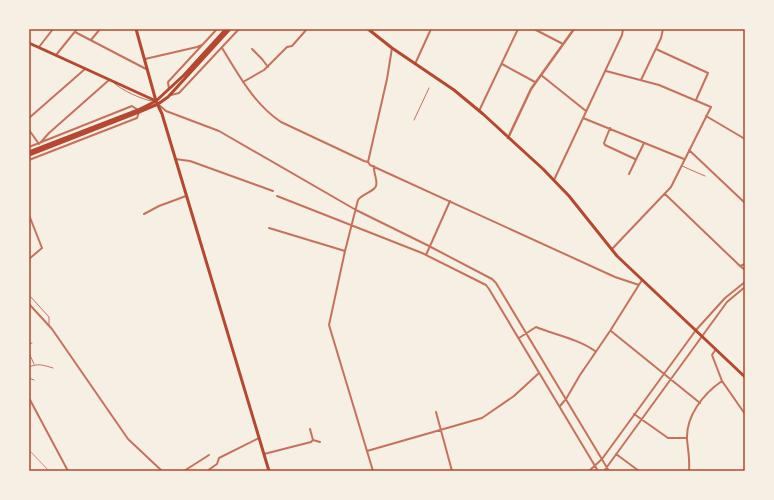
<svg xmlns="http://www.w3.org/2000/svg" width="774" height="500" font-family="Jost,sans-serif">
	<rect width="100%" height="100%" fill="#f6efe4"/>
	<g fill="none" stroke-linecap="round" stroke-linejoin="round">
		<path stroke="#c5725c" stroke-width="1" d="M114,83C121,90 143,100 152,101
			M414,120L429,88
			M682,166L705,176
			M29,295L49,317V325
			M29,344L32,343
			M29,353L34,364
			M29,367C38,363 43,365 53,368
			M29,378L34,380"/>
		<path stroke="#c5725c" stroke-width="2" d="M534,29L563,44
			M75,32L146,69
			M91,40L100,29
			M39,47L53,29
			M222,48C239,75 253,103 281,122L364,161L368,162L370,165L615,277L639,285
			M252,49L262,59L268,67
			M656,49L708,73L696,100
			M56,55L77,29
			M145,59L197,47L202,45
			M415,64L431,29
			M502,64L535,82
			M606,71L659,85L711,107L671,187L612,249
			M541,75L586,111
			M641,80L661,38L663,29
			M243,82L264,70L287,47L292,46L307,29
			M169,89L168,82L217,29
			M171,95L179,93L239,29
			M159,105L166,111L219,131L356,210L427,245L492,279L496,283L609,471
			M479,111L518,29
			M706,116L745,139
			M29,118L85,69
			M583,118L684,159
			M610,128L604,143L605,145L635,159
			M29,130L39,144
			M40,143L49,133L109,80
			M29,147L132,106L138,110
			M689,150L745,203
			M175,159L190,161L273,191
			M29,160L137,118L139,112
			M368,162L387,79L392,48
			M629,174L644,143
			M554,180L622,35L623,29
			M665,194L740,266L745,264
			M277,196L422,253L486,285L489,289L598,471
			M144,214L159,206L186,196
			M29,215L42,248L29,259
			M269,228L345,251
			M426,255L450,201
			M740,266L745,270
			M29,304L52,329L128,439L162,471
			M611,331L700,403
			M519,338L536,327C556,335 578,339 595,351
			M716,349L712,355L722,381L745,414
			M29,398L68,471
			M560,406L566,399L580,375L610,331L642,280
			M436,412L452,471
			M634,414L668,438H687
			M313,440L320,442
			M367,451L482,418L514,396L539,373
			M264,454L311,442L313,440L310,429
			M616,454L639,471
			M184,471L209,455
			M207,471L217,464L219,458L259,438
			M373,471L329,325L345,251L358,200C362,194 375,191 376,186C378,180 373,172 374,166
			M589,471L602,459L696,330L725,298L745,282
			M604,471L727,302L745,287
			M689,471C690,460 688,450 687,439C686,416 703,394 722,381"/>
		<path stroke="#c5725c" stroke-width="2.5" d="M508,138L531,89L574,29"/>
		<path stroke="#b5482f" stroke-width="3" d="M368,29L392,48L454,90L483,114L543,169L569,196L617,256L745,377
			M29,152L138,110L156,101L136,29
			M29,155L139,112L158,104"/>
		<path stroke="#b5482f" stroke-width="3" d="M29,43L156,101
			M156,101L162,114L269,471
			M156,101L184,75L226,29
			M158,104L168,97L230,29"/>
		<path stroke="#cf8b77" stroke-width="1" d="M29,450L49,471"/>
	</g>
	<rect width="774" height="500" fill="none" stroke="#f6efe4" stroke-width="60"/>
	<rect x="30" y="30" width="714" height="440" fill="none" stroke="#b5482f" stroke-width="1.5"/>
</svg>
